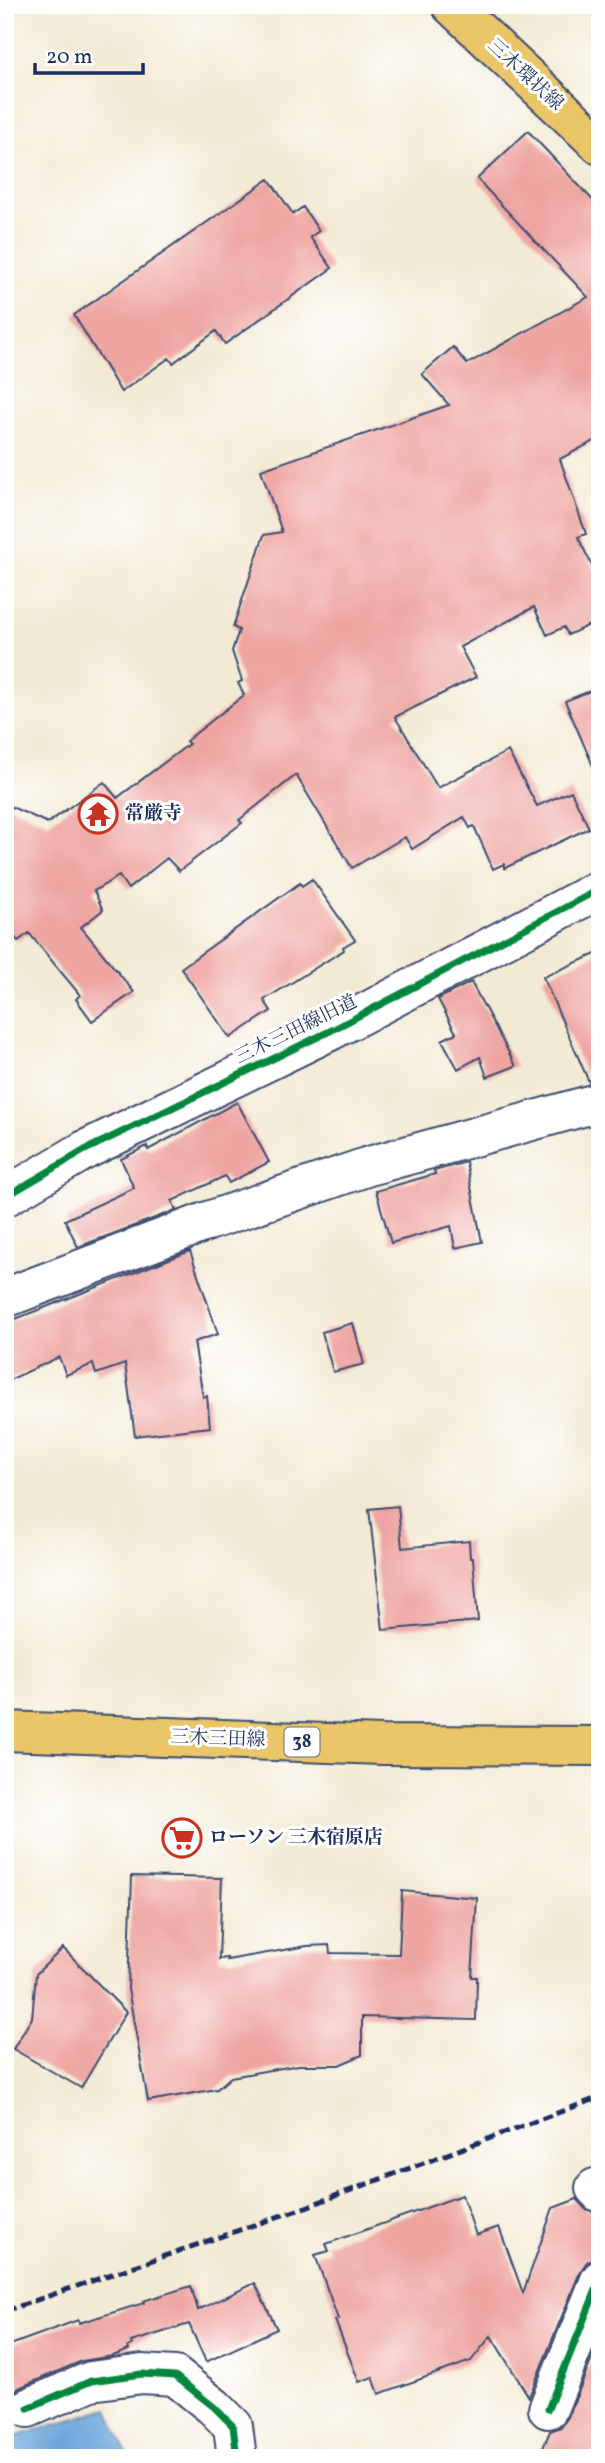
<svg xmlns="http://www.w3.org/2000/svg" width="605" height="2463" font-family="Vollkorn,'Noto Serif JP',serif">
	<rect width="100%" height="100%" fill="#fff"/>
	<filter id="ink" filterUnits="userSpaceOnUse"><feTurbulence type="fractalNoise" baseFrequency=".0143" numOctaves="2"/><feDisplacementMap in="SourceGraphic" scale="14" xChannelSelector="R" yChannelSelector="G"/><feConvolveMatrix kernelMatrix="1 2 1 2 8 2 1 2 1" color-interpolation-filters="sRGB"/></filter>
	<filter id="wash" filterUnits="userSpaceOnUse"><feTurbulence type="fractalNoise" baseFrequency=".00686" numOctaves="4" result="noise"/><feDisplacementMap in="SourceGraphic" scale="28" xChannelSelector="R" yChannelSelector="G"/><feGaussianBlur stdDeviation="1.57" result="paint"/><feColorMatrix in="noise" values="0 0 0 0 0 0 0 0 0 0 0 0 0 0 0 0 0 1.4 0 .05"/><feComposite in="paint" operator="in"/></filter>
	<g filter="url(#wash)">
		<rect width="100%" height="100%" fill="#f3ead4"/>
		<path fill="#69a4da" stroke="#426a9c" stroke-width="2" d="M108,2408L128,2458H5V2440Z"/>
		<g id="blocks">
			<path fill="#eea5a1" d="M528,131L600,208V438L560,459L586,534L578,537L600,582V620L568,635L564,627L547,635L534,607L460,647L476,677L395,717L438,788L508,751L537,806L571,791L589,828L505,868L504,864L493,869L474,826L470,828L464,817L412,849L405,837L352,868L296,775L239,820L242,823L179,871L167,858L128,889L119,876L94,891L103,910L81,927L134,992L92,1021L76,999L80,995L29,933L18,941L5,924V804L48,823L104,782L117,798L189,744L186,741L244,695L238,683L242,681L232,651L239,630L233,627L264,535L282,532L261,470L449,405L422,374L453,347L467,364L588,297L477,179Z
				M269,179L293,214L303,207L319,231L310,237L332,268L225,344L216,331L173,363L169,358L121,392L74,315Z
				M600,687V782L565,701Z
				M312,879L355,940L343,947L344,950L264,1000L271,1011L230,1038L181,968L300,883L302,886Z
				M600,952V1081L589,1082L543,977Z
				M471,982L516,1066L487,1077L480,1057L458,1069L442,1040L456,1033L438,999Z
				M237,1102L269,1162L229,1183L225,1176L172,1201L176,1210L78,1247L65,1220L134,1188L121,1159L147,1146L148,1150Z
				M466,1162L482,1242L455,1248L451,1226L391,1243L376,1191L435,1174L434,1171Z
				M190,1251L218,1334L194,1342L203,1397L207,1396L210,1427L135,1436L125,1364L96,1374L93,1364L66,1375L59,1357L5,1382V1323Z
				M353,1323L364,1364L333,1372L322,1332Z
				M398,1506L402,1548L469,1541L470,1558H473L478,1621L383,1630L369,1509Z
				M132,1876L222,1878L219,1959L227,1958V1960L307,1946L329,1945L330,1953L399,1954L402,1891L477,1898L472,1977H477L476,2020L362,2017V2055L339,2065H299L231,2077L217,2089L148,2101L128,1989Z
				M63,1948L126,2012L81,2088L13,2049L32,2018L36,1974Z
				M462,2195L476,2235L499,2227L523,2293L553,2208L577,2199L585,2209L600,2214V2259L587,2262L580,2272L529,2397L491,2336L471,2361L379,2394L373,2377L359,2382L335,2320L338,2319L315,2255L329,2251L326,2244Z
				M255,2283L277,2329L206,2362L189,2324L131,2342L132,2345L128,2347L129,2350L113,2356L82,2361L19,2388L5,2397V2347L78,2320L79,2323L144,2303L143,2301L191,2286L198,2310Z
				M600,2339V2458H539L550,2431L561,2427L568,2417Z"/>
		</g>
	</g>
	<g filter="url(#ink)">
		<use href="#blocks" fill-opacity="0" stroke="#3b4b70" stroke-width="2"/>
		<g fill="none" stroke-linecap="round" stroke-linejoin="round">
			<g stroke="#3b4b70" stroke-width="42">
				<path id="minor" d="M5,1197L85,1150L332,1030L600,889
					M5,1298L208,1221L369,1166L600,1102
					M595,2188L600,2193
					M28,2408L91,2381L142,2374L175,2376L214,2407L233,2426L237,2458
					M548,2409L600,2280"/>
			</g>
			<g stroke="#3b4b70" stroke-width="42">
				<path id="major" d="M451,5L600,145
					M5,1731L382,1745L600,1746"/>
			</g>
			<use href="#minor" stroke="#fff" stroke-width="38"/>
			<use href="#major" stroke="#ebc669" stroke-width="38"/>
			<path stroke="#1b2f5e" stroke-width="5" stroke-dasharray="10 5" stroke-linecap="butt" d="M5,2311L306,2207L600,2097"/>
			<g stroke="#fff" stroke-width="11">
				<path id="cycleway" d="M5,1197L85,1150L332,1030L600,889
					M28,2408L91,2381L142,2374L175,2376L214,2407L233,2426L237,2458
					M548,2409L600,2280"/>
			</g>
			<use href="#cycleway" stroke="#00873e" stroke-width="7"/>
		</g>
	</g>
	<defs>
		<g id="temple-ring" transform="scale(2.0125)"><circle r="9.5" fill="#fff" stroke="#c8321e" stroke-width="1.5"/><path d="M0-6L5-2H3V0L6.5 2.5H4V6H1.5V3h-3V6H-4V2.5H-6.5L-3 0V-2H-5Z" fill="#c8321e"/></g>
		<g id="supermarket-ring" transform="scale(2.0125)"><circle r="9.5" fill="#fff" stroke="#c8321e" stroke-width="1.5"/><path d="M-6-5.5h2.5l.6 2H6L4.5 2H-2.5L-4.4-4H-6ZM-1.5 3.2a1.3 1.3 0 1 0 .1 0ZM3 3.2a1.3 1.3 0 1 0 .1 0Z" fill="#c8321e"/></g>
	</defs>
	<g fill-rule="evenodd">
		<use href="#temple-ring" x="98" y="814"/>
		<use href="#supermarket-ring" x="182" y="1838"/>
	</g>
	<g text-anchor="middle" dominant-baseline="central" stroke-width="6" stroke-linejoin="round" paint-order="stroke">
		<rect fill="#fff" stroke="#5f6d8e" stroke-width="2" x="284.5" y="1727.5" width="35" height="29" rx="5"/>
		<g font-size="18" font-weight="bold" fill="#1b2f5e">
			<text x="302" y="1742">38</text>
		</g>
		<g font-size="19" fill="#1b2f5e" stroke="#fff">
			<text transform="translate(525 75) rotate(43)">三木環状線</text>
			<text transform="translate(296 1030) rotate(-26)">三木三田線旧道</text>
			<text transform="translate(218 1739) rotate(2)">三木三田線</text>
		</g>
		<g font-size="19" font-weight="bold" fill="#1b2f5e" stroke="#fff" text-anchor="start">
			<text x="125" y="814">常厳寺</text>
			<text x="209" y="1838">ローソン 三木宿原店</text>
		</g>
	</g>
	<rect width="605" height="2463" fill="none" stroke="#fff" stroke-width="28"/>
	<path d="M35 63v10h108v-10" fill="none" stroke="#1b2f5e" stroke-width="3.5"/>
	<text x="46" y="63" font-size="21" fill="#1b2f5e" stroke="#ffffff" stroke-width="5" paint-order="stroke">20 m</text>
</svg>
